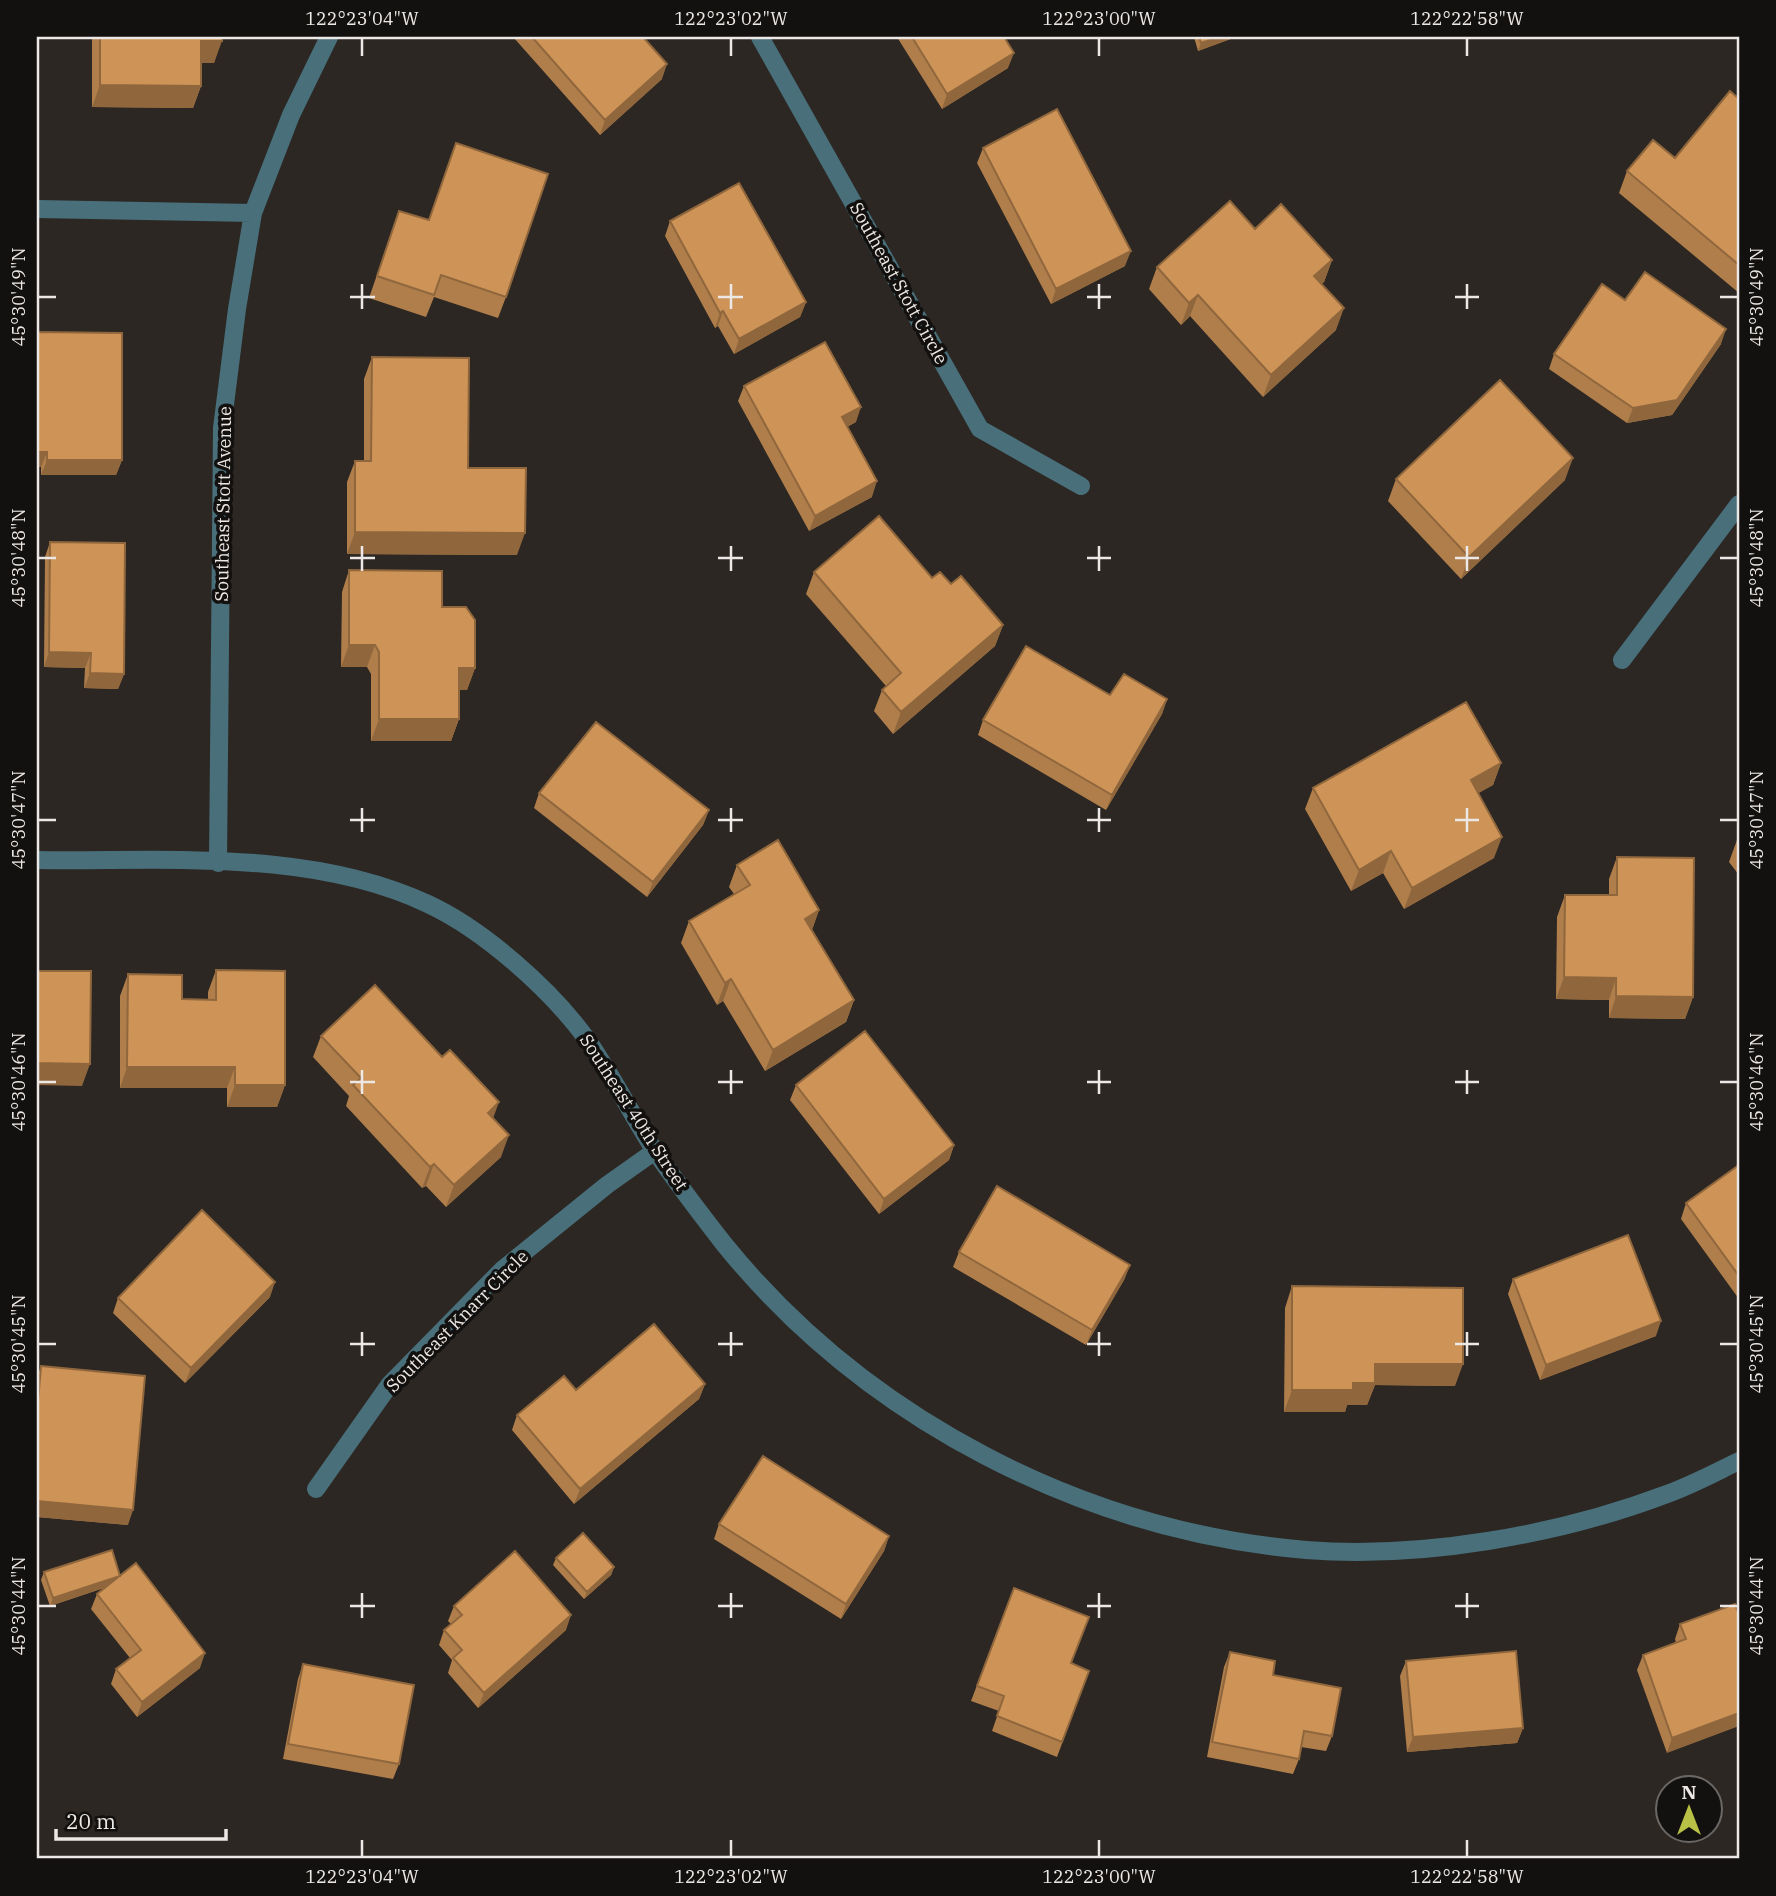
<svg xmlns="http://www.w3.org/2000/svg" width="1776" height="1896" font-family="'IBM Plex Serif',serif">
	<rect width="100%" height="100%" fill="#2c2723"/>
	<g fill="none" stroke-linecap="round" stroke-linejoin="round">
		<path stroke="#486f7a" stroke-width="18" d="M760,37L980,429L1081,486
			M37,209L253,213
			M1622,660L1739,504
			M37,860C165,862 309,848 428,904C484,930 550,989 586,1038C611,1073 630,1112 653,1148C675,1181 700,1213 724,1244C866,1419 1083,1531 1306,1550C1422,1559 1559,1535 1667,1494C1692,1485 1716,1472 1739,1461
			M218,863L222,428L237,309L253,213L291,115L329,37
			M316,1489L390,1384L502,1270L607,1185L655,1151"/>
	</g>
	<path fill="#b07e4b" d="M92,37H222L214,63H201V86L193,108L92,107Z
		M515,37H643L662,79L600,135L514,38Z
		M897,37H1004L1008,68L942,109Z
		M1194,37H1236L1198,51Z
		M1739,99V293L1619,193L1627,171L1675,158Z
		M983,148L1125,266L1051,304L977,163Z
		M399,211L506,297L498,318L434,297L426,317L369,298Z
		M670,221L806,302L800,317L734,354L718,326L715,328L665,236Z
		M1255,229L1332,260L1324,282L1321,284L1336,330L1263,397L1190,316L1181,325L1149,289L1157,267Z
		M37,332L122,460L116,475H41V467H37Z
		M1721,344L1672,415L1627,423L1549,369L1554,354Z
		M372,357L468,468L517,555L347,554V482L355,461H364V379Z
		M744,386L856,422L847,427L872,497L809,531L738,401Z
		M1396,479L1565,480L1461,579L1388,501Z
		M50,542L124,674L118,689L84,688L85,668L44,667L45,557Z
		M349,570L442,607L475,668L467,690H459V719L451,741H371V674L367,667H341L342,592Z
		M814,572L932,578L951,584L1003,625L995,646L893,734L874,711L882,690L886,686L806,594Z
		M1110,695L1167,699L1162,714L1106,810L978,735L983,720Z
		M1501,763L1493,785L1478,793L1494,858L1404,909L1383,873L1351,891L1305,809L1313,788Z
		M539,793L709,810L703,825L647,897L534,808Z
		M1739,839V875L1729,862L1737,840Z
		M1617,857L1693,997L1685,1019L1609,1018V1000L1556,999L1557,917L1565,895H1609V879Z
		M737,865L819,910L812,930L854,1000L846,1022L765,1071L723,1001L717,1005L681,943L689,921L734,894L729,887Z
		M216,970L285,1085L277,1107H227V1088H120V996L128,974L182,999H208V992Z
		M321,1036L493,1119L501,1157L446,1207L426,1186L422,1188L346,1106L349,1096L313,1057Z
		M796,1085L954,1145L949,1160L879,1214L790,1100Z
		M1739,1165V1299L1681,1219L1686,1203Z
		M959,1252L1130,1265L1124,1280L1086,1345L953,1267Z
		M1513,1279L1656,1336L1540,1380L1508,1294Z
		M1292,1286L1455,1386L1375,1385L1367,1405H1347L1345,1412H1284L1285,1308Z
		M270,1297L185,1383L113,1313L118,1298Z
		M41,1366L128,1525L37,1517V1378Z
		M705,1384L699,1399L574,1504L512,1430L517,1415L576,1390Z
		M719,1524L889,1536L884,1551L841,1619L714,1539Z
		M556,1558L614,1567L611,1575L584,1599L553,1565Z
		M44,1572L120,1575L200,1668L137,1717L111,1684L116,1669L130,1658L91,1609L97,1594L104,1588L50,1606L41,1580Z
		M1014,1588L1071,1663L1089,1671L1057,1757L992,1731L999,1711L971,1701Z
		M1735,1604L1667,1753L1637,1670L1643,1655L1676,1643L1675,1639L1680,1624Z
		M454,1606L566,1630L478,1708L448,1673L452,1660L439,1645L444,1630L451,1624L448,1621Z
		M1230,1652L1273,1675L1332,1736L1326,1751L1301,1747L1299,1759L1293,1774L1207,1757L1224,1667Z
		M1406,1661L1523,1728L1517,1743L1407,1752L1400,1676Z
		M303,1664L399,1764L393,1779L283,1759L298,1679Z"/>
	<path fill="#90673d" d="M1219,37H1236L1198,51L1201,43Z
		M201,41H222L214,63H193Z
		M1014,53L1008,68L942,109L947,94Z
		M667,64L662,79L600,135L605,120Z
		M100,85L201,86L193,108L92,107Z
		M1131,251L1125,266L1051,304L1056,289Z
		M1332,260L1324,282L1306,298L1314,276Z
		M1198,295L1190,316L1181,325L1189,303Z
		M806,302L800,317L734,354L739,339Z
		M1344,308L1336,330L1263,397L1271,375Z
		M723,311L718,326L715,328L720,313Z
		M1726,329L1721,344L1672,415L1627,423L1633,408Z
		M861,407L856,422L837,432L842,417Z
		M37,452H47L41,467H37Z
		M1573,458L1565,480L1461,579L1469,557Z
		M47,460H122L116,475H41Z
		M877,481L872,497L809,531L815,516Z
		M355,532L525,533L517,555L347,554Z
		M1003,625L995,646L893,734L901,712Z
		M349,645H375L367,667H341Z
		M49,652L91,653L85,668L44,667Z
		M459,668H475L467,690H452Z
		M90,673L124,674L118,689L84,688Z
		M1167,699L1162,714L1106,810L1112,795Z
		M379,719H459L451,741H371Z
		M1501,763L1493,785L1463,802L1471,780Z
		M709,810L703,825L647,897L653,882Z
		M1502,837L1494,858L1404,909L1412,888Z
		M1391,851L1383,873L1351,891L1359,870Z
		M819,910L811,932L805,919Z
		M1564,977L1616,978L1609,1000L1556,999Z
		M731,979L723,1001L717,1005L725,983Z
		M1616,996L1693,997L1685,1019L1609,1018Z
		M854,1000L846,1022L765,1071L773,1050Z
		M37,1063L90,1064L82,1086L37,1085Z
		M127,1067H235L227,1088H120Z
		M235,1085H285L277,1107H227Z
		M499,1102L491,1124L488,1113Z
		M509,1135L501,1157L446,1207L454,1185Z
		M954,1145L949,1160L879,1214L884,1199Z
		M434,1164L426,1186L422,1188L430,1167Z
		M1130,1265L1124,1280L1086,1345L1092,1330Z
		M275,1282L270,1297L185,1383L191,1368Z
		M1661,1321L1656,1336L1540,1380L1546,1365Z
		M1375,1364H1463L1455,1386L1375,1385L1367,1405H1347L1345,1412H1284L1292,1390L1353,1383Z
		M705,1384L699,1399L574,1504L580,1489Z
		M37,1501L133,1510L128,1525L37,1517Z
		M889,1536L884,1551L841,1619L846,1604Z
		M614,1567L611,1575L584,1599L587,1592Z
		M120,1576L118,1583L50,1606L53,1598Z
		M571,1615L566,1630L478,1708L484,1693Z
		M205,1653L200,1668L137,1717L142,1702Z
		M1739,1713V1726L1667,1753L1672,1738Z
		M1523,1728L1517,1743L1407,1752L1413,1737Z"/>
	<path fill="#cd9357" stroke="#90673d" stroke-width="2" d="M100,37H222V41H201V86L100,85Z
		M532,37H643L667,64L605,120Z
		M912,37H1004L1014,53L947,94Z
		M1199,37H1219L1201,43Z
		M1730,91L1739,99V265L1627,171L1653,140L1675,158Z
		M1057,109L1131,251L1056,289L983,148Z
		M456,143L548,174L506,297L441,275L434,295L377,276L399,211L429,220Z
		M739,183L806,302L739,339L723,311L720,313L670,221Z
		M1230,201L1255,229L1281,204L1332,260L1314,276L1344,308L1271,375L1198,295L1189,303L1157,267Z
		M1645,272L1726,329L1677,400L1633,408L1554,354L1602,284L1625,300Z
		M37,332L122,333V460H47V452H37Z
		M825,342L861,407L842,417L877,481L815,516L744,386Z
		M372,357L469,358L468,468H526L525,533L355,532V461H371Z
		M1500,380L1573,458L1469,557L1396,479Z
		M879,516L932,578L940,572L951,584L961,576L1003,625L901,712L882,690L901,673L814,572Z
		M50,542L125,543L124,674L90,673L91,653L49,652Z
		M349,570L442,571V607H466L475,620V668H459V719H379V652L375,645H349Z
		M1026,646L1110,695L1124,674L1167,699L1112,795L983,720Z
		M1466,702L1501,763L1471,780L1502,837L1412,888L1391,851L1359,870L1313,788Z
		M596,722L709,810L653,882L539,793Z
		M778,840L819,910L805,919L854,1000L773,1050L731,979L725,983L689,921L750,885L737,865Z
		M1617,857L1694,858L1693,997L1616,996V978L1564,977L1565,895H1617Z
		M216,970L285,971V1085H235V1067H127L128,974L182,975V999L216,1000Z
		M37,971H91L90,1064L37,1063Z
		M375,985L442,1057L450,1050L499,1102L488,1113L509,1135L454,1185L434,1164L430,1167L353,1085L361,1078L321,1036Z
		M865,1031L954,1145L884,1199L796,1085Z
		M1739,1165V1276L1686,1203Z
		M997,1186L1130,1265L1092,1330L959,1252Z
		M202,1210L275,1282L191,1368L118,1298Z
		M1628,1235L1661,1321L1546,1365L1513,1279Z
		M1292,1286L1463,1288V1364H1375V1383H1353V1390H1292Z
		M654,1324L705,1384L580,1489L517,1415L564,1376L576,1390Z
		M41,1366L145,1376L133,1510L37,1501V1413Z
		M763,1456L889,1536L846,1604L719,1524Z
		M583,1533L614,1567L587,1592L556,1558Z
		M112,1550L120,1576L53,1598L44,1572Z
		M515,1551L571,1615L484,1693L453,1658L462,1650L444,1630L462,1615L454,1606Z
		M136,1563L205,1653L142,1702L116,1669L141,1650L97,1594Z
		M1014,1588L1089,1617L1071,1663L1089,1671L1062,1742L997,1716L1004,1696L977,1686Z
		M1735,1604L1739,1615V1713L1672,1738L1643,1655L1686,1639L1680,1624Z
		M1516,1651L1523,1728L1413,1737L1406,1661Z
		M1230,1652L1275,1661L1273,1675L1341,1688L1332,1736L1304,1731L1299,1759L1212,1742Z
		M303,1664L414,1685L399,1764L288,1744Z"/>
	<path fill="none" stroke="#ece8e5" stroke-width="2.5" d="M362,38V56M731,38V56M1099,38V56M1467,38V56M362,284V309M731,284V309M1099,284V309M1467,284V309M38,297H56M350,297H375M718,297H743M1087,297H1111M1455,297H1479M1720,297H1738M362,546V571M731,546V571M1099,546V571M1467,546V571M38,558H56M350,558H375M718,558H743M1087,558H1111M1455,558H1479M1720,558H1738M362,808V832M731,808V832M1099,808V832M1467,808V832M38,820H56M350,820H375M718,820H743M1087,820H1111M1455,820H1479M1720,820H1738M362,1070V1094M731,1070V1094M1099,1070V1094M1467,1070V1094M38,1082H56M350,1082H375M718,1082H743M1087,1082H1111M1455,1082H1479M1720,1082H1738M362,1332V1356M731,1332V1356M1099,1332V1356M1467,1332V1356M38,1344H56M350,1344H375M718,1344H743M1087,1344H1111M1455,1344H1479M1720,1344H1738M362,1593V1618M731,1593V1618M1099,1593V1618M1467,1593V1618M38,1606H56M350,1606H375M718,1606H743M1087,1606H1111M1455,1606H1479M1720,1606H1738M362,1840V1857M731,1840V1857M1099,1840V1857M1467,1840V1857"/>
	<g text-anchor="middle" dominant-baseline="central" stroke-width="7" stroke-linejoin="round" paint-order="stroke">
		<g font-size="18" fill="#ece8e5" stroke="#13110f">
			<text transform="translate(899 283) rotate(61)">Southeast Stott Circle</text>
			<text transform="translate(223 504) rotate(-89)">Southeast Stott Avenue</text>
			<text transform="translate(634 1112) rotate(57)">Southeast 40th Street</text>
			<text transform="translate(457 1321) rotate(-45)">Southeast Knarr Circle</text>
		</g>
	</g>
	<rect width="1776" height="1896" fill="none" stroke="#13110f" stroke-width="77"/>
	<g transform="translate(1689 1809)"><circle r="33" fill="#13110f" stroke="#6a6765" stroke-width="2"/>
	<path d="M0-5L12 26L0 18L-12 26Z" fill="#b8c146"/>
	<text y="-10" font-size="19" font-weight="bold" text-anchor="middle" fill="#ece8e5">N</text>
	</g>
	<path d="M56 1829v10h170v-10" fill="none" stroke="#ece8e5" stroke-width="3.5"/>
	<text x="66" y="1829" font-size="21" fill="#ece8e5" stroke="#13110f" stroke-width="5" paint-order="stroke">20 m</text>
	<rect x="38" y="38" width="1700" height="1819" fill="none" stroke="#ece8e5" stroke-width="2.5"/>
	<g font-size="18" text-anchor="middle" fill="#ece8e5">
		<text x="362" y="25">122°23'04"W</text>
		<text x="731" y="25">122°23'02"W</text>
		<text x="1099" y="25">122°23'00"W</text>
		<text x="1467" y="25">122°22'58"W</text>
		<text transform="translate(19 297) rotate(-90)" y="6">45°30'49"N</text>
		<text transform="translate(1757 297) rotate(-90)" y="6">45°30'49"N</text>
		<text transform="translate(19 558) rotate(-90)" y="6">45°30'48"N</text>
		<text transform="translate(1757 558) rotate(-90)" y="6">45°30'48"N</text>
		<text transform="translate(19 820) rotate(-90)" y="6">45°30'47"N</text>
		<text transform="translate(1757 820) rotate(-90)" y="6">45°30'47"N</text>
		<text transform="translate(19 1082) rotate(-90)" y="6">45°30'46"N</text>
		<text transform="translate(1757 1082) rotate(-90)" y="6">45°30'46"N</text>
		<text transform="translate(19 1344) rotate(-90)" y="6">45°30'45"N</text>
		<text transform="translate(1757 1344) rotate(-90)" y="6">45°30'45"N</text>
		<text transform="translate(19 1606) rotate(-90)" y="6">45°30'44"N</text>
		<text transform="translate(1757 1606) rotate(-90)" y="6">45°30'44"N</text>
		<text x="362" y="1883">122°23'04"W</text>
		<text x="731" y="1883">122°23'02"W</text>
		<text x="1099" y="1883">122°23'00"W</text>
		<text x="1467" y="1883">122°22'58"W</text>
	</g>
</svg>
